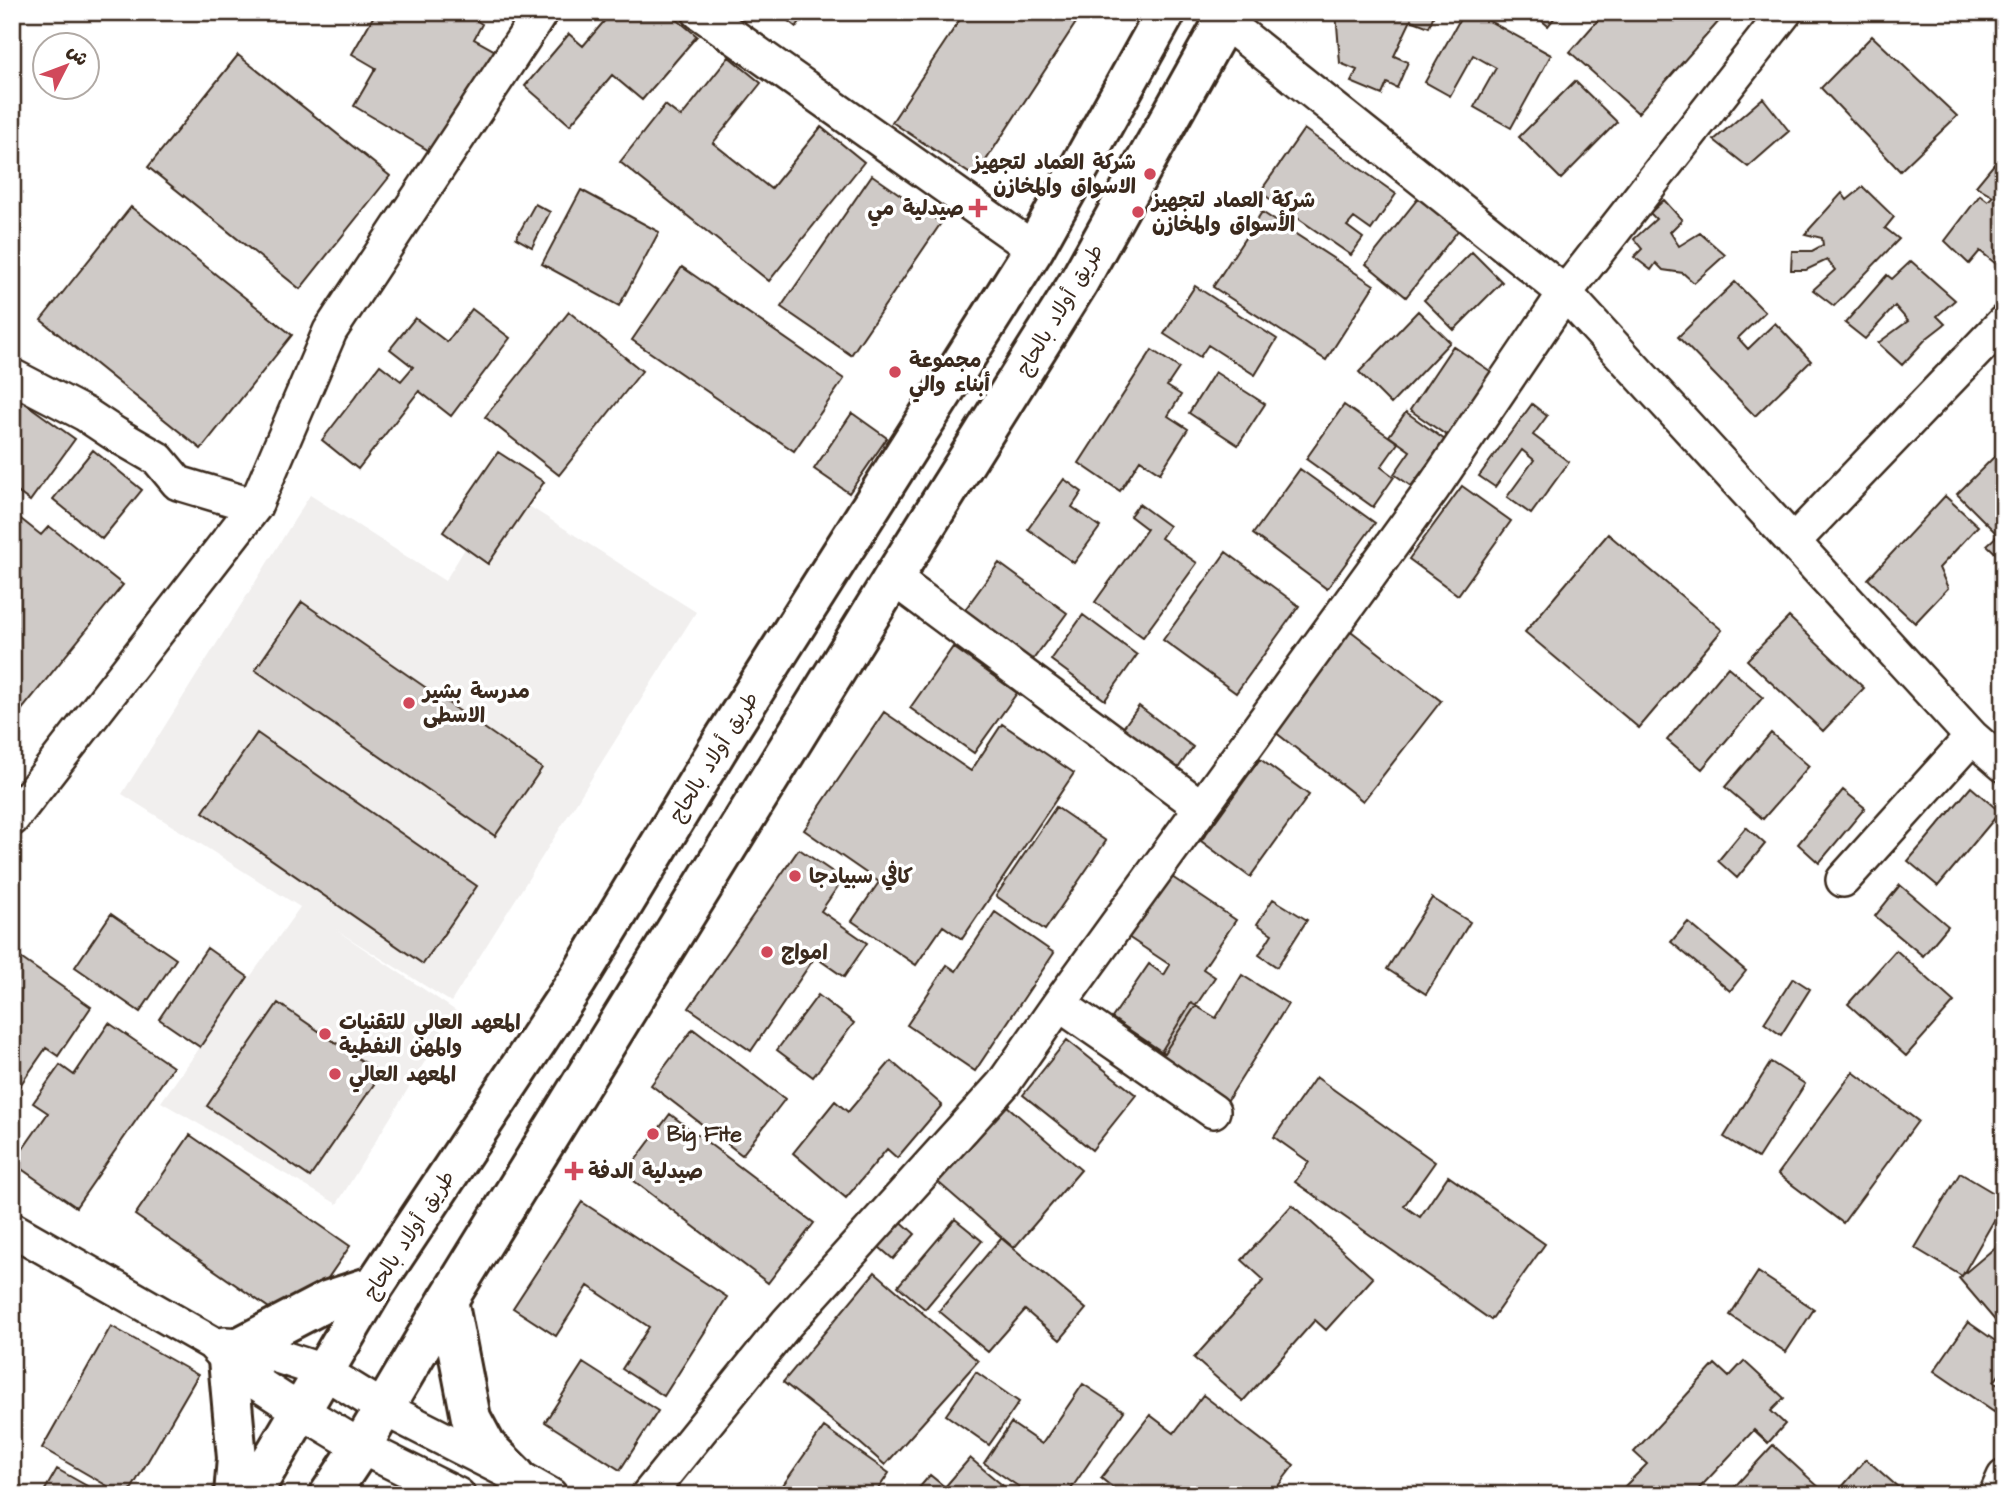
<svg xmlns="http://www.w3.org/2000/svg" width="2016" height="1507" font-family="'Architects Daughter','Playpen Sans Arabic',sans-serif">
	<rect width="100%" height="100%" fill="#fff"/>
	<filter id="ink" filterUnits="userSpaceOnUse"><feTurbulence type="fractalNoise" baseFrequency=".0143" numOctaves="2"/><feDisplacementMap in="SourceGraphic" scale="14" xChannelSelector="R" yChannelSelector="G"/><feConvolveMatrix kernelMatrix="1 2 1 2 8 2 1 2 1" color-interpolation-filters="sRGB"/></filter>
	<g filter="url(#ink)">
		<path fill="#f1efee" d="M502,489L696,612L451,1002L336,930L456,1011L337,1204L161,1102L300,907L122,794L310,495L445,581Z"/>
		<path fill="#cfcac7" stroke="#3b2a1e" stroke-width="2" d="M376,12H463L482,24L474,39L497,52L438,156L354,106L376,68L352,54Z
			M612,12H668L697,36L642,100L612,75L570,125L525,86L569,34L583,46Z
			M777,12H807L796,27Z
			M965,12H1083L975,177L892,122Z
			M1336,12H1435L1429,27L1411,20L1394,56L1408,62L1397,88L1387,83L1382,95L1351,82L1357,70L1340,63Z
			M1464,12H1473L1551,55L1511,128L1474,107L1496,68L1473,55L1450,96L1425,82Z
			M1532,12H1559L1548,26Z
			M1605,12H1711L1720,20L1638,113L1570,52Z
			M1872,36L1957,116L1900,171L1821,88Z
			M238,55L390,176L300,289L148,167Z
			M729,57L761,83L713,143L771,189L821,127L864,162L769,281L620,162L665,105L681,117Z
			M1575,81L1617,122L1561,179L1519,137Z
			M1763,98L1789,131L1748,167L1714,140Z
			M1304,129L1396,194L1371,230L1354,218L1347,226L1363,238L1351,255L1260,192Z
			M2004,152V256L1996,264L1980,251L1969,264L1945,241L1980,195L1988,201L1993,196L1976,186Z
			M872,175L941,223L851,355L781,307Z
			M1863,187L1894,217L1885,228L1899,239L1834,306L1813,290L1835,270L1827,260L1806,270H1791L1792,251H1812L1823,245L1822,238L1805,234L1842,193L1847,200Z
			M581,190L659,232L619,306L542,264Z
			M1420,196L1460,228L1406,297L1366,264Z
			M1664,200L1682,220L1670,232L1679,246L1700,233L1725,255L1694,283L1683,273L1663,270L1656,263L1651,270L1634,257L1642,249L1634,239L1656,219L1650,213Z
			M535,204L550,212L532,247L516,238Z
			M131,207L292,335L201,449L41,320Z
			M1262,212L1374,285L1326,360L1213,287Z
			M1472,252L1502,282L1454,330L1424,300Z
			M1911,261L1955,300L1937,316L1945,324L1927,338L1902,365L1878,343L1908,321L1895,306L1865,339L1845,323L1887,275L1892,279Z
			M682,267L844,379L794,451L632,340Z
			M1735,282L1765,312L1738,338L1748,349L1775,323L1811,361L1755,416L1678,337Z
			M1195,286L1277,339L1255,375L1208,345L1200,357L1164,334Z
			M472,309L510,338L451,416L419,391L358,469L322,440L380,365L401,381L413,367L390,349L415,318L447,342Z
			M1418,311L1450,342L1391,404L1359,372Z
			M569,312L642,371L559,475L485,417Z
			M1453,346L1493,373L1449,437L1410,410Z
			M1152,350L1179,368L1167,386L1181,395L1168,416L1188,429L1160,473L1140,460L1120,491L1079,463Z
			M1215,372L1265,404L1238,445L1189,413Z
			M22,401L75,439L30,501L12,488V414Z
			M1532,404L1547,416L1533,435L1569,462L1531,514L1507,497L1534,460L1522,450L1495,487L1479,476Z
			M1344,405L1398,443L1381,467L1394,477L1373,507L1306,459Z
			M1406,412L1445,440L1411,486L1394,474L1410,451L1389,436Z
			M852,413L887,438L849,493L814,469Z
			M2003,448L2004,449V561L1987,545L1998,535L1957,494Z
			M93,450L142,490L102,539L53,499Z
			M498,452L544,482L488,564L443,532Z
			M1300,469L1375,523L1327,589L1253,534Z
			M1064,479L1082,492L1072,507L1100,527L1074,563L1028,529Z
			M1462,486L1511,521L1458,595L1409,559Z
			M1945,496L1978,526L1939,568L1948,588L1915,623L1868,579Z
			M1139,504L1169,526L1161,538L1197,563L1143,637L1095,602L1147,529L1130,516Z
			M12,512L41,535L49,526L123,585L12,722Z
			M1608,534L1722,630L1639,728L1525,632Z
			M1226,552L1299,606L1236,693L1163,640Z
			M999,563L1067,613L1032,661L964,611Z
			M302,602L542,768L495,836L255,670Z
			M1083,615L1137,655L1105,700L1051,660Z
			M1789,617L1864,688L1823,731L1747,660Z
			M1347,628L1441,701L1363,801L1270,728Z
			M953,647L1017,693L974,753L910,708Z
			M1728,667L1763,697L1702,769L1667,740Z
			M1139,706L1193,747L1169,781L1114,740Z
			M884,712L971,771L1002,724L1074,773L962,939L943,926L916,965L852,921L879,882L804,830Z
			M257,733L477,886L423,964L203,812Z
			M1771,733L1809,766L1763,819L1725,787Z
			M1260,759L1309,795L1250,877L1201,841Z
			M1971,787L2000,812L1938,886L1908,861Z
			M1843,790L1865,808L1819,863L1798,844Z
			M1056,807L1106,841L1045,930L996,896Z
			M1746,827L1765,844L1737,878L1718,861Z
			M799,849L843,879L821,911L867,943L844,977L815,957L751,1051L689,1008Z
			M1169,875L1236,920L1203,969L1215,977L1164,1053L1112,1018L1149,964L1164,975L1170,965L1128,937Z
			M1900,885L1948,926L1923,956L1875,916Z
			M1432,898L1470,922L1426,994L1387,969Z
			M1273,899L1307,920L1277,967L1259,955L1272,934L1257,924Z
			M995,912L1054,953L975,1071L907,1025L947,965L956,971Z
			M111,914L176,959L140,1012L75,967Z
			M1688,922L1746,971L1730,991L1671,942Z
			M207,948L248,977L200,1047L159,1019Z
			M1896,950L1954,1002L1906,1056L1848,1004Z
			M12,952L91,1007L58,1056L46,1048L12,1097Z
			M1242,975L1288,1004L1226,1103L1156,1060L1191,1003L1216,1018Z
			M1793,978L1810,989L1781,1035L1764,1023Z
			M818,995L854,1023L813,1077L777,1050Z
			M278,1003L381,1074L310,1177L207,1106Z
			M109,1023L173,1067L76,1207L13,1163L48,1113L33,1103L60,1065L74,1075Z
			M693,1029L785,1099L742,1155L651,1085Z
			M1067,1040L1136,1095L1092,1150L1023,1095Z
			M891,1061L942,1105L897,1158L887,1149L846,1198L793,1153L835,1101L848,1112Z
			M1771,1062L1805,1084L1758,1158L1724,1137Z
			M1853,1072L1918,1121L1843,1223L1778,1174Z
			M1316,1077L1435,1162L1404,1206L1420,1217L1448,1176L1545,1244L1491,1320L1295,1182L1309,1162L1274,1137Z
			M991,1092L1081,1170L1014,1248L924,1170Z
			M670,1114L814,1223L768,1283L625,1174Z
			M190,1135L350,1246L295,1326L135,1215Z
			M1960,1173L2004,1199V1203L1962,1276L1915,1248Z
			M582,1202L727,1297L664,1396L622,1369L649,1327L588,1286L556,1336L513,1308Z
			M1292,1205L1373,1278L1326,1330L1315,1320L1243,1401L1194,1358L1264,1280L1242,1260Z
			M888,1210L915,1234L893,1259L866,1236Z
			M955,1219L982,1241L925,1309L898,1286Z
			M1001,1238L1086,1309L1060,1340L1025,1310L988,1352L939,1311Z
			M2004,1240V1331L1959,1278Z
			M875,1272L978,1361L885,1465L860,1443L783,1382Z
			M1758,1272L1814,1309L1786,1352L1730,1315Z
			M1968,1322L2004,1347V1368L1994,1382L2004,1389V1398L1994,1412L1934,1371Z
			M111,1326L198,1375L128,1495H123L42,1448Z
			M1744,1361L1784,1398L1771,1411L1785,1424L1768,1443L1754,1430L1693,1495H1620L1618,1493L1647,1464L1634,1452L1715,1364L1729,1377Z
			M583,1363L658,1411L620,1470L545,1422Z
			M976,1372L1019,1402L989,1445L946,1415Z
			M1083,1384L1124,1411L1067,1495H1031L984,1463L1011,1423L1042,1444Z
			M1203,1395L1294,1465L1271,1495H1122L1101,1478L1150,1415L1174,1433Z
			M824,1427L889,1473L874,1495H776Z
			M1773,1445L1821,1489L1816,1495H1727Z
			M970,1458L1014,1495H913L930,1475L945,1487Z
			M1866,1459L1907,1495H1835Z
			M57,1469L103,1495H42Z"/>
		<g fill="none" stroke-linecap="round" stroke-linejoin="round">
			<g stroke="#3b2a1e" stroke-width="38">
				<path id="minor" d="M699,12L1034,249
					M1224,21L1565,293L1972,737L2004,765
					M12,376L85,414L115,434L158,459L178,483L255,506
					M1793,542L2004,322
					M893,578L1201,807
					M12,819L255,506L330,331L541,12
					M1843,880L1972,737
					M1059,1004L1213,1111
					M12,1229L212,1343L228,1360L260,1385L283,1400L361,1447L458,1495
					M225,1344L243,1345L323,1371L383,1408L515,1475L550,1495
					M648,1495L787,1323L1003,1084L1059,1004L1433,488L1565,293L1785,12
					M1996,1495L2004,1477"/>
			</g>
			<g stroke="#3b2a1e" stroke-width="44">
				<path id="secondary" d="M448,1300L471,1418L486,1446L515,1475
					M243,1345L329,1300L375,1285
					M228,1360L237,1458L234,1495
					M251,1495L375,1285L577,981L722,742L1034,249L1166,12
					M329,1495L361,1447L448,1300L893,578L1078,283L1229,12"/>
			</g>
			<use href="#minor" stroke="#fff" stroke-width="33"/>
			<use href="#secondary" stroke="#fff" stroke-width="38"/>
		</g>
	</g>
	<g fill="#d1495b" stroke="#fff" stroke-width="2.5">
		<circle cx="1150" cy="174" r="7"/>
		<path d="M974.5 197.5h7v7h7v7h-7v7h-7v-7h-7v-7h7z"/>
		<circle cx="1138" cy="212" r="7"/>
		<circle cx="895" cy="372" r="7"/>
		<circle cx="409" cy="703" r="7"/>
		<circle cx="795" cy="876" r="7"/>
		<circle cx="767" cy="952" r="7"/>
		<circle cx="325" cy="1034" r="7"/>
		<circle cx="335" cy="1074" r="7"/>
		<circle cx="653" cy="1134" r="7"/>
		<path d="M570.5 1160.5h7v7h7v7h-7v7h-7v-7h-7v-7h7z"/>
	</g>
	<g text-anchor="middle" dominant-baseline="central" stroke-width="7" stroke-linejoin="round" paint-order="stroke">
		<g font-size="21" font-weight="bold" fill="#3b2a1e" stroke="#fff" text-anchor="start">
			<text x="1136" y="162" text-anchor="end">شركة العماد لتجهيز<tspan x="1136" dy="24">الاسواق والمخازن</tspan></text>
			<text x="1152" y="200">شركة العماد لتجهيز<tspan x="1152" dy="24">الأسواق والمخازن</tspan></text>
			<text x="964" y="208" text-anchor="end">صيدلية مي</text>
			<text x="909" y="360">مجموعة<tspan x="909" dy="24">أبناء والي</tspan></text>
			<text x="423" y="691">مدرسة بشير<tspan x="423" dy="24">الاسطى</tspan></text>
			<text x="809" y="876">كافي سبيادجا</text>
			<text x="781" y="952">امواج</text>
			<text x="339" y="1022">المعهد العالي للتقنيات<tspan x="339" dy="24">والمهن النفطية</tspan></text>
			<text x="349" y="1074">المعهد العالي</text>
			<text x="667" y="1134">Big Fite</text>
			<text x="588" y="1171">صيدلية الدفة</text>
		</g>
		<g font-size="21" fill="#3b2a1e" stroke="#fff">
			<text transform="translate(1060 310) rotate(-59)">طريق أولاد بالحاج</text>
			<text transform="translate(714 757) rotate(-58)">طريق أولاد بالحاج</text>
			<text transform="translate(409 1235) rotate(-57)">طريق أولاد بالحاج</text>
		</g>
	</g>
	<rect width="2016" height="1507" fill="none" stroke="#fff" stroke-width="42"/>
	<rect x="21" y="21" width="1974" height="1465" fill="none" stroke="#3b2a1e" stroke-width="2.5" filter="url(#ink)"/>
	<g transform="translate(66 66) rotate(48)"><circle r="33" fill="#ffffff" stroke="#b1aaa5" stroke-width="2"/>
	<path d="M0-5L12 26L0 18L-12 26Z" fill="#d1495b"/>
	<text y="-10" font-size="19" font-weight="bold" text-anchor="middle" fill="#3b2a1e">ش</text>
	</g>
</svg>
